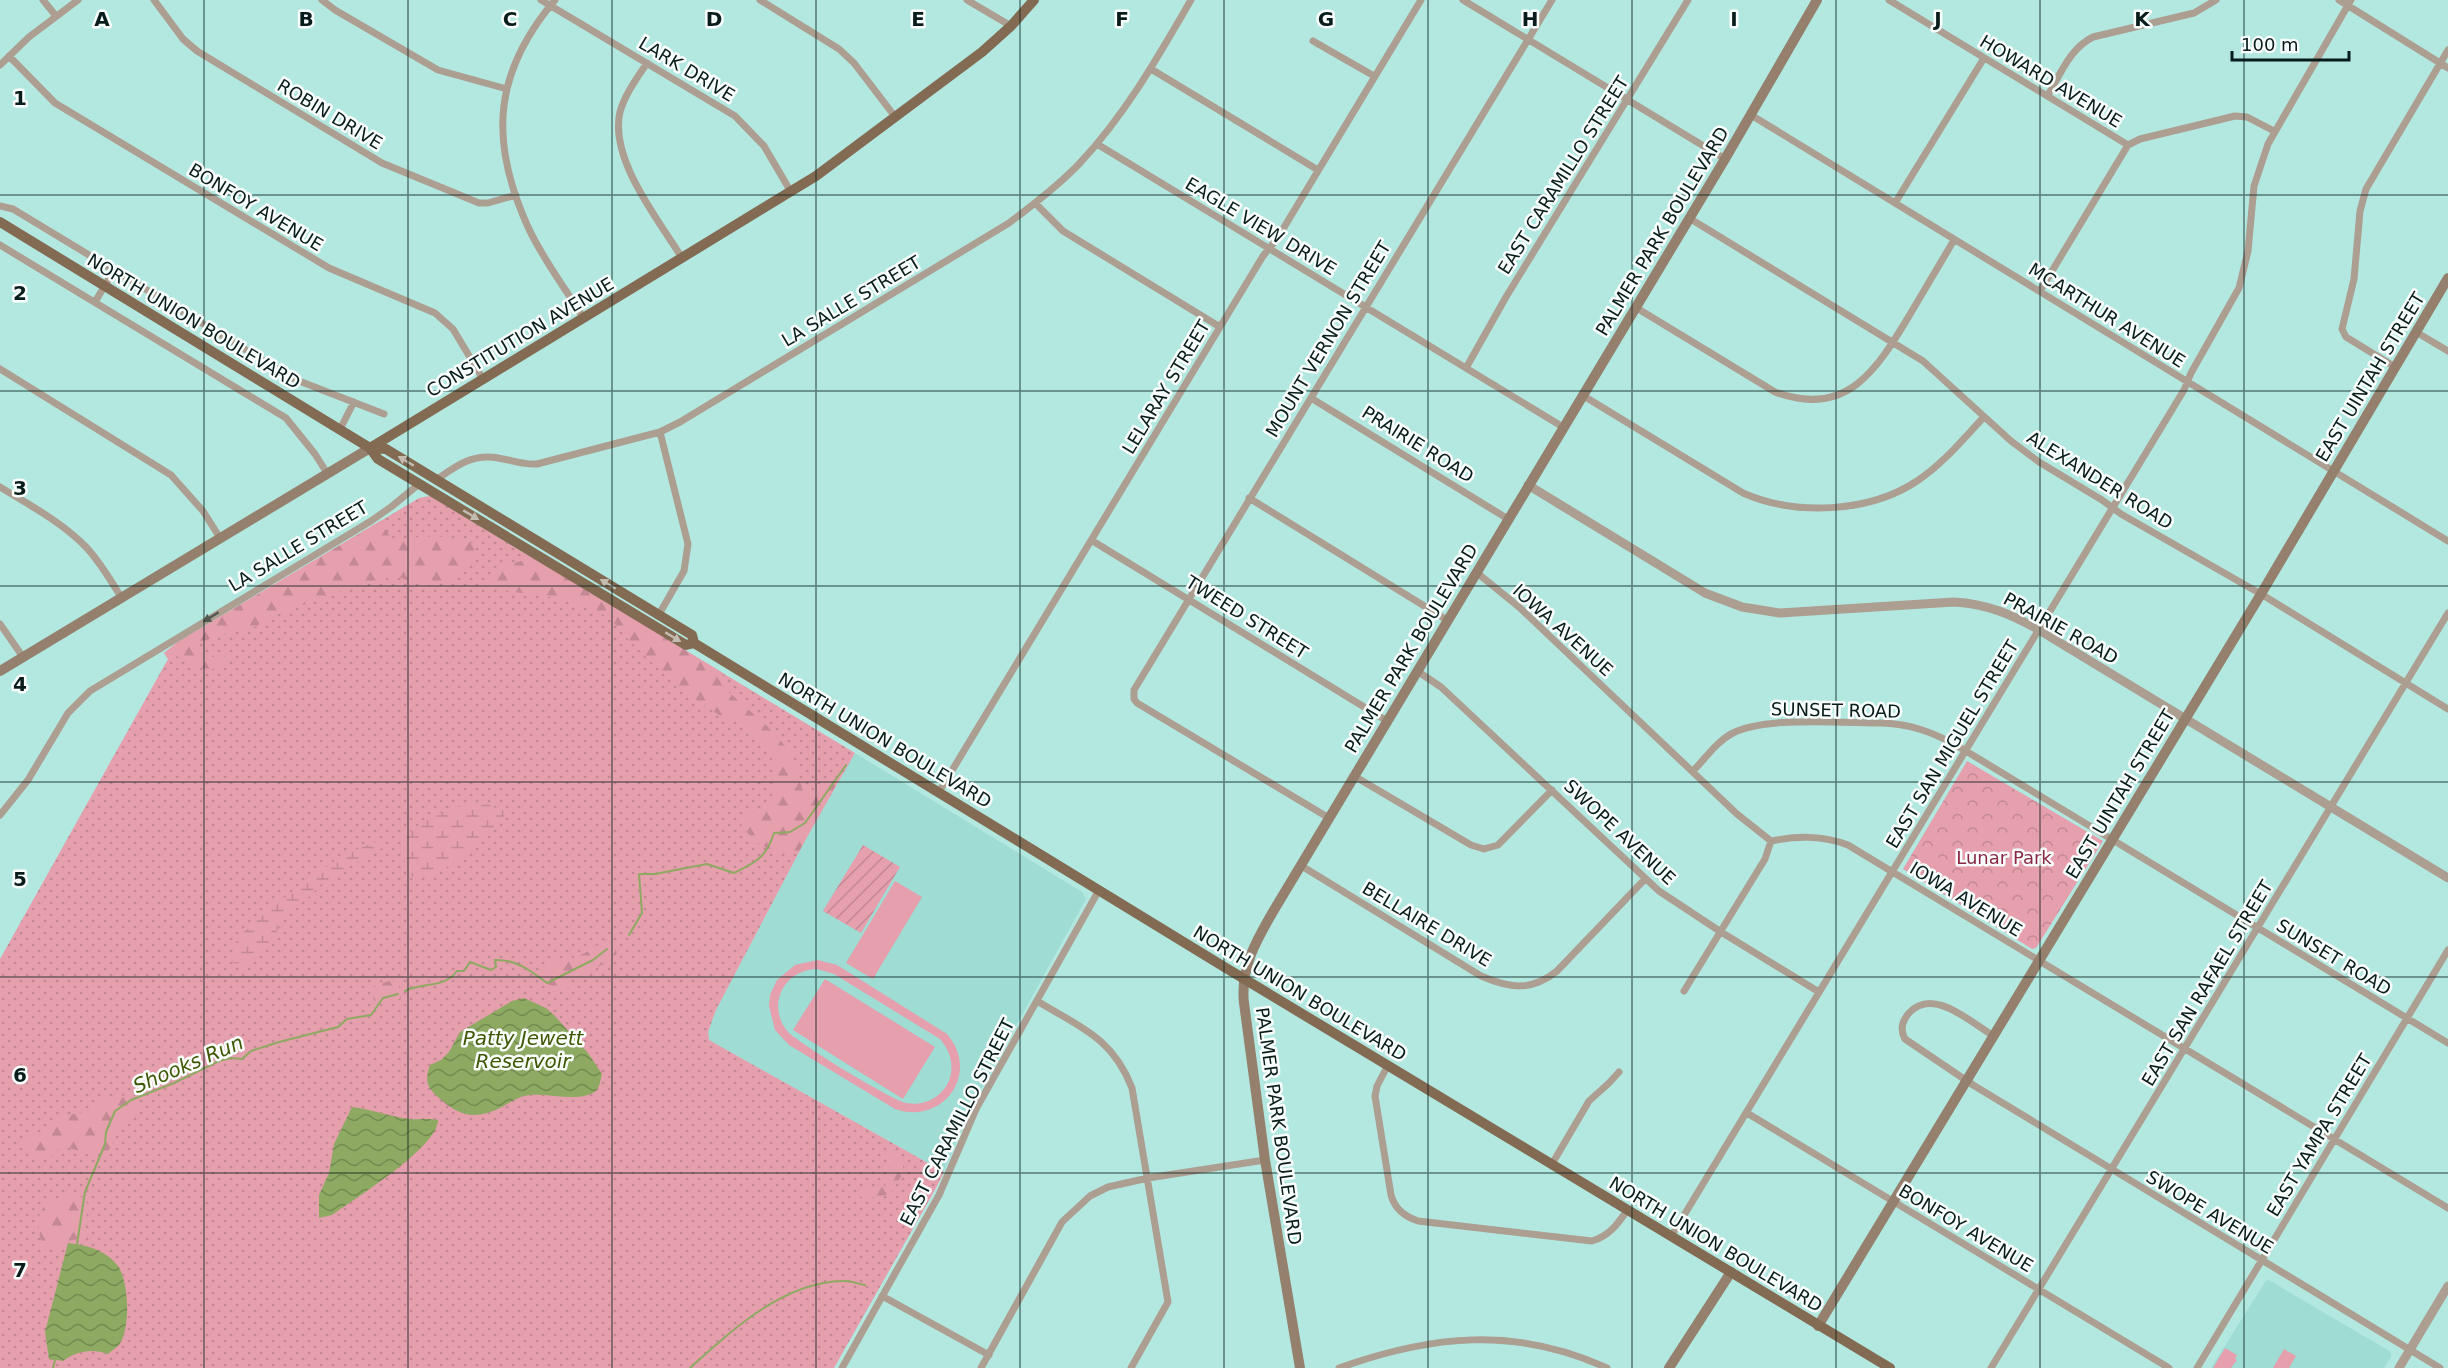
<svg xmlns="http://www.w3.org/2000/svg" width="2448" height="1368" font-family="'DejaVu Sans',sans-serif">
	<defs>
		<pattern id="grass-dots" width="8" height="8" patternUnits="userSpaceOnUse" patternTransform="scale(1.5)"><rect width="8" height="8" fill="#e59fad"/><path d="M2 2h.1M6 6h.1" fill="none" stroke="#c38894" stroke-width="1.8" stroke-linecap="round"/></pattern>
		<pattern id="forest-firs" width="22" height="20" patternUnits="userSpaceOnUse" patternTransform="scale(1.5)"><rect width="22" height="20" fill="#e59fad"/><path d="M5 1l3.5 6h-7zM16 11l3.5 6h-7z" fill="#c38894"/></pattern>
		<pattern id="wetland-marsh" width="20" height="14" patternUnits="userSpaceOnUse" patternTransform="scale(1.5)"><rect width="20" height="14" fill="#e59fad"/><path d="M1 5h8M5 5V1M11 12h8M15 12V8" fill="none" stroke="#c38894"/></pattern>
		<pattern id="park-crowns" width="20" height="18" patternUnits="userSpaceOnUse" patternTransform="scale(1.5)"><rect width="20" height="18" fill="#e59fad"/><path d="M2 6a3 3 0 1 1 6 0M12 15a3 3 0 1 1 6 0" fill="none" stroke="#c38894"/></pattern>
		<pattern id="garden-furrows" width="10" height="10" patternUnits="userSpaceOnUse" patternTransform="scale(1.5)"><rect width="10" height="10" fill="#e59fad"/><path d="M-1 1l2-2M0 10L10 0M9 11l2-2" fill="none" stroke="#c38894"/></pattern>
		<pattern id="water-waves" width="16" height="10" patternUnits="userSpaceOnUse" patternTransform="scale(1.5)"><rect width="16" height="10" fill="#8eaa62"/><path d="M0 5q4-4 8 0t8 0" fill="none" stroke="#728a50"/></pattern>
	</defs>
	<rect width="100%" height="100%" fill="#b3e8e1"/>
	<path fill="#9edcd4" d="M855,753L1082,892L1086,899L966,1116L944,1172L709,1040L708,1032L716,1010L807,837Z
		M2267,1279L2391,1352V1357L2384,1368H2211Z"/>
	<path fill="url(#grass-dots)" d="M430,496L855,753L807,837L716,1010L708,1032L709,1040L944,1172L936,1188L834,1368H0V959L168,659L164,653L178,642L419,498Z"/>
	<path fill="url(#forest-firs)" d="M380,521L393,541C425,535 447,534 477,545L468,569L448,582L424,586L396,576L354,586L271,617L255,627L215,636L199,644L198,651L207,657L232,656L215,669L200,668L180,656L168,658L164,653L178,642Z
		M533,558L723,673L724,688L766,725L791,752L803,791L813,790L841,776L798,853C764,850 758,848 738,820L762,807L775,792C774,775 775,754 762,740C745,721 735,724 716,713C685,694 658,669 632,643C623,636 617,623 607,617C573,595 523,595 484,587L494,568Z
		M608,938L617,954L591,972L572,979L567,989L559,992L550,985L537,980L550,958C573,964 589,951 608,938Z
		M398,979L401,998L390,1005L374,1001L372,989L378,984Z
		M121,1095L144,1104L125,1118L109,1150L92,1156L62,1145L49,1158L38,1162L27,1153L21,1142L50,1127L60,1117L92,1110L106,1097Z
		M884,1144L898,1152L904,1160L902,1175L890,1194L865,1199L857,1195L863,1190L885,1186L892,1160Z
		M76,1192L88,1204L84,1236C67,1240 59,1250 43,1248C32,1210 40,1203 76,1192Z"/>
	<path fill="url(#wetland-marsh)" d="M486,804L506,812L499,827C469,841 447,884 408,876L405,870L403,837L423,822L453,807Z
		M375,842L382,848L326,879L310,896L285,916L267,949L248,965L233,963L236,939L276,904L343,855Z"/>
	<path fill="url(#park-crowns)" d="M1967,761L2103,841L2036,948L2032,949L1903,869Z"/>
	<path fill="url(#garden-furrows)" d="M863,845L900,867L861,933L823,911Z"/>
	<path fill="#e59fad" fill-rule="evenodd" d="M1931,853L1954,867L1945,880L1923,866Z
		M895,881L922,897L873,979L846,963Z
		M818,960L837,965L947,1034C981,1073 943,1126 895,1109L789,1045L775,1030L769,1006L770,995L777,980L795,965ZM817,969L834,974L940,1039C950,1050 954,1064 950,1078C944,1096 925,1107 906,1103C891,1100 800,1044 788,1032C766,1006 783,970 817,969Z
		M825,979L935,1047L903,1099L793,1030Z
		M2225,1348L2237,1355L2235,1359L2237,1360L2231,1368H2213Z
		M2284,1349L2296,1356L2289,1368H2273Z"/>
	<path fill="url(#water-waves)" d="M524,998L546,1008L555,1016L588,1053L602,1074C600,1081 600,1090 593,1093C572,1103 546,1091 524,1096C517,1098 510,1102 504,1106C476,1120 461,1118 438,1097C426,1087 425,1079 430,1065L441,1060L449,1052L460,1032L512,1001Z
		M352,1107C372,1109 390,1117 410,1119C419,1120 429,1118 438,1120C438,1147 356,1198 332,1215L319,1218V1195L329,1173L334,1144Z
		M68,1243C87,1245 106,1250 118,1266C129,1282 131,1329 119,1345C116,1348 111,1351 108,1354C92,1348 76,1351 63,1361L49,1359L45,1332Z"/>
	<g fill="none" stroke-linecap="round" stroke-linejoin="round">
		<path stroke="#8eaa62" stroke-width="2" d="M629,935L642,913L639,874H655L707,864L734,873C756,862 766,858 774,833L790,832L805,823L846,765
			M405,991C422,982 444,989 457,971H464L470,962L491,970L496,967L495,960C516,959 531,971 547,983L593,960L607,949
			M77,1244L85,1192L105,1144L106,1132L115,1111L131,1100L174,1083L219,1061L230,1058L242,1059L251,1051L279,1042L338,1027L347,1019L371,1015L383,998L398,994
			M53,1368L55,1360
			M690,1368C732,1330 783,1282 843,1281C850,1280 858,1284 865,1285"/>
		<path stroke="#ac9e91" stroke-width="7" d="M43,0L56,16
			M154,0L183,39L197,51L382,163L479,203H488L516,195
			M322,0L335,10L438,70L507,89
			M541,0L735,116L764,146L791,192
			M555,0C493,73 489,141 528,227C542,258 565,288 583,317
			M760,0L839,49L854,63L896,118
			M967,0L1011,26
			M1463,0L1725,159
			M1889,0L2128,145L2140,139L2235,116L2247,117L2274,131
			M2339,0L2448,68
			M1313,41L1374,76
			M9,56L55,103L329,268L435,313L453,329L483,379
			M647,63C637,78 625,94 620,112C609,159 658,219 682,258
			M0,65L29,37L78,0
			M1151,69L1318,170
			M2048,95C2060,75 2070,48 2093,37L2194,13L2216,0
			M1751,115L2448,541
			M1097,144L1563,427
			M1035,203L1063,231L1220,327
			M1895,203L1984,58
			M0,206L13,209L294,379L384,414
			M1689,218L1923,361L2011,441L2039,462L2102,500L2121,514L2261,594L2448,709
			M0,245L286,418L315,454L327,473
			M2040,291L2128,145
			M95,302L114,270
			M1635,307L1775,392C1847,419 1877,369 1909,316C1924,291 1939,265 1954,240
			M2416,332L2448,351
			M2395,367L2346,337L2342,329L2354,279L2360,211L2366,189L2448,50
			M1466,368L1506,297L1688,0
			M0,369L171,475L203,511L220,538
			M1582,395L1743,493C1795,516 1869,513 1917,481C1943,464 1963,439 1984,417
			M1311,398L1508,519
			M340,429L354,402
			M436,480C456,466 473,453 498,458C512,460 522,465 537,464L660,432L680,422L1009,223C1033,205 1058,186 1079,164C1125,115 1158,57 1191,0
			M0,487C29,505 62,522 86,547C100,562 110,579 121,597
			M1249,498L1447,620
			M1091,540L1387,721
			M1476,572L1519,607L1737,814L1771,841C1797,836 1822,835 1848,845L2448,1208
			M658,616L684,571L688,544L660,432
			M0,624L23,657
			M1417,671L1441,687L1659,891L1721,932L1819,992
			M1693,771C1705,759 1717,741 1733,733C1765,716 1844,723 1883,723C1910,724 1932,732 1956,745L2448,1043
			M1354,776L1471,845L1484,849L1498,845L1552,790
			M939,792L1220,327L1263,256L1277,239L1421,0
			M0,815L28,780L68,713L90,691L371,521L391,507L419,484
			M1329,818L1137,703L1134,699V690L1552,0
			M1300,865L1481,976C1509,988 1531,992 1557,971L1645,879
			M1684,991L1765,859L1771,841
			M1037,1001C1080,1027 1113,1038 1132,1088L1168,1302L1131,1368
			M1992,1035C1969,1021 1933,987 1909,1013C1902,1021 1900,1030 1905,1039L1973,1085L2440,1368
			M1388,1065L1377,1086L1375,1096L1391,1195C1395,1209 1404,1216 1418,1221L1592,1241C1609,1236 1618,1224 1628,1209
			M1747,1113L2169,1368
			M1552,1164L1589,1101L1609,1083L1619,1072
			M1672,1235L2184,390L2191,373L2239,288L2248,251L2254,186L2268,144L2351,0
			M882,1296L989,1355
			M842,1368L939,1195L976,1109L1099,890
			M981,1368L1062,1222L1090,1196L1108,1187L1148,1178L1265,1160
			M1339,1368C1431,1335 1515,1326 1607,1368
			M1991,1368L2448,613
			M2197,1368L2448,950"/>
		<path stroke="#ac9e91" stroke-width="9" d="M1528,485L1705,593L1742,607L1780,613L1954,602C1987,604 2011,614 2039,630L2448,878
			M2399,1368L2448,1286"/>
		<path stroke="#94806d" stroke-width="10" d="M0,671L370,448
			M1818,1326L2261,594L2448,278
			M1300,1368L1265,1160L1244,1003C1240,968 1257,939 1274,910L1725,159L1817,0
			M1669,1368L1731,1272"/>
		<path stroke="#836b53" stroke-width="10" d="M0,222L370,448L378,459L686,645L694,643
			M370,448L386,449L659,615L692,635L694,643L1226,968L1890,1368
			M370,448L816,176L982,52L1011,26L1034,0"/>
	</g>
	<defs><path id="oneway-solid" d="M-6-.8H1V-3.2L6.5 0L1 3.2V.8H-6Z" transform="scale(1.5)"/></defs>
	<g fill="#c4bcb0">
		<use href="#oneway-solid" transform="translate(406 461) rotate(-149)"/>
		<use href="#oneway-solid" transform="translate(471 515) rotate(31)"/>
		<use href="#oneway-solid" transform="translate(608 584) rotate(-149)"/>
		<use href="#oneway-solid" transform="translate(673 637) rotate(31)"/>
	</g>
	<use fill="#525750" href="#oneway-solid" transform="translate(211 617) rotate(148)"/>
	<path fill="none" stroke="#081d1b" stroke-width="1.5" stroke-opacity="0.55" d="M204,0V1368M408,0V1368M612,0V1368M816,0V1368M1020,0V1368M1224,0V1368M1428,0V1368M1632,0V1368M1836,0V1368M2040,0V1368M2244,0V1368M0,195H2448M0,391H2448M0,586H2448M0,782H2448M0,977H2448M0,1173H2448"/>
	<g text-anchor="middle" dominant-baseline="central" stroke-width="5" stroke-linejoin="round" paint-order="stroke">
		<g font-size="18" fill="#081d1b" stroke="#f9fefd">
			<text transform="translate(687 69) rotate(31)">LARK DRIVE</text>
			<text transform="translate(2051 81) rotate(31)">HOWARD AVENUE</text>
			<text transform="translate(330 114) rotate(31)">ROBIN DRIVE</text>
			<text transform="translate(1563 175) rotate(-58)">EAST CARAMILLO STREET</text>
			<text transform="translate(256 207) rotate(31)">BONFOY AVENUE</text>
			<text transform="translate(1261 226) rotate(31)">EAGLE VIEW DRIVE</text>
			<text transform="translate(1662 231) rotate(-59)">PALMER PARK BOULEVARD</text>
			<text transform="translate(851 301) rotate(-31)">LA SALLE STREET</text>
			<text transform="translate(2107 315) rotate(32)">MCARTHUR AVENUE</text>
			<text transform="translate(194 321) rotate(31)">NORTH UNION BOULEVARD</text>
			<text transform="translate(520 337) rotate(-31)">CONSTITUTION AVENUE</text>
			<text transform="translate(1328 339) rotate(-59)">MOUNT VERNON STREET</text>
			<text transform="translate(2370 377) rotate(-59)">EAST UINTAH STREET</text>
			<text transform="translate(1166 387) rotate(-59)">LELARAY STREET</text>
			<text transform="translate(1418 444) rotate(32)">PRAIRIE ROAD</text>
			<text transform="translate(2100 480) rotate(32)">ALEXANDER ROAD</text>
			<text transform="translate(298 546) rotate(-31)">LA SALLE STREET</text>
			<text transform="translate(1247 617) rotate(32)">TWEED STREET</text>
			<text transform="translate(2061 628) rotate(29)">PRAIRIE ROAD</text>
			<text transform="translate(1563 630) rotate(42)">IOWA AVENUE</text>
			<text transform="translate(1411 648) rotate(-59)">PALMER PARK BOULEVARD</text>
			<text transform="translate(1836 710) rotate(1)">SUNSET ROAD</text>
			<text transform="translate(885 740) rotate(31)">NORTH UNION BOULEVARD</text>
			<text transform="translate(1952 744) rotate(-59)">EAST SAN MIGUEL STREET</text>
			<text transform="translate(2120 794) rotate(-59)">EAST UINTAH STREET</text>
			<text transform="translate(1620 832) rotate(43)">SWOPE AVENUE</text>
			<text transform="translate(1966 899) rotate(31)">IOWA AVENUE</text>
			<text transform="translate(1427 924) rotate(31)">BELLAIRE DRIVE</text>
			<text transform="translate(2334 957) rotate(31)">SUNSET ROAD</text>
			<text transform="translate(2207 983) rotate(-59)">EAST SAN RAFAEL STREET</text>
			<text transform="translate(1300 993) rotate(31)">NORTH UNION BOULEVARD</text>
			<text transform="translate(957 1122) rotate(-63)">EAST CARAMILLO STREET</text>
			<text transform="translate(1279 1126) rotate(82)">PALMER PARK BOULEVARD</text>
			<text transform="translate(2319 1135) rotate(-59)">EAST YAMPA STREET</text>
			<text transform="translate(2210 1212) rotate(31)">SWOPE AVENUE</text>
			<text transform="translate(1966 1228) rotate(31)">BONFOY AVENUE</text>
			<text transform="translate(1716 1244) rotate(31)">NORTH UNION BOULEVARD</text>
		</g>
		<g font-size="18" fill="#882845" stroke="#f9fefd">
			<text x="2004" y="857">Lunar Park</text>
		</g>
		<g font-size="20" font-style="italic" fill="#3f5703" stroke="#f9fefd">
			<text x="523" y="1038">Patty Jewett<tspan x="523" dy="23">Reservoir</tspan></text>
			<text transform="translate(188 1064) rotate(-23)">Shooks Run</text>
		</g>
	</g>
	<g font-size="20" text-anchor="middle" font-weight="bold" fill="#081d1b" stroke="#f9fefd" stroke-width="5" stroke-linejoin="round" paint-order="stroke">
		<text x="102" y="26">A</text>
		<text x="306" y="26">B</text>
		<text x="510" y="26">C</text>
		<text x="714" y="26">D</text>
		<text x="918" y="26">E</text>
		<text x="1122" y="26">F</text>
		<text x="1326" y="26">G</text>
		<text x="1530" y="26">H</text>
		<text x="1734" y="26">I</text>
		<text x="1938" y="26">J</text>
		<text x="2142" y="26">K</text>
		<text x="20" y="105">1</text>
		<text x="20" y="300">2</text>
		<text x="20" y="495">3</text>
		<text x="20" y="691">4</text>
		<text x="20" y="886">5</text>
		<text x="20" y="1082">6</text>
		<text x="20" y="1277">7</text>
	</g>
	<path d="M2232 51v9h117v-9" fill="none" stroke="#081d1b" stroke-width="3"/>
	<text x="2241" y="51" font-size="18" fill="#081d1b" stroke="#f9fefd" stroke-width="4.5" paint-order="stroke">100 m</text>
</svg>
